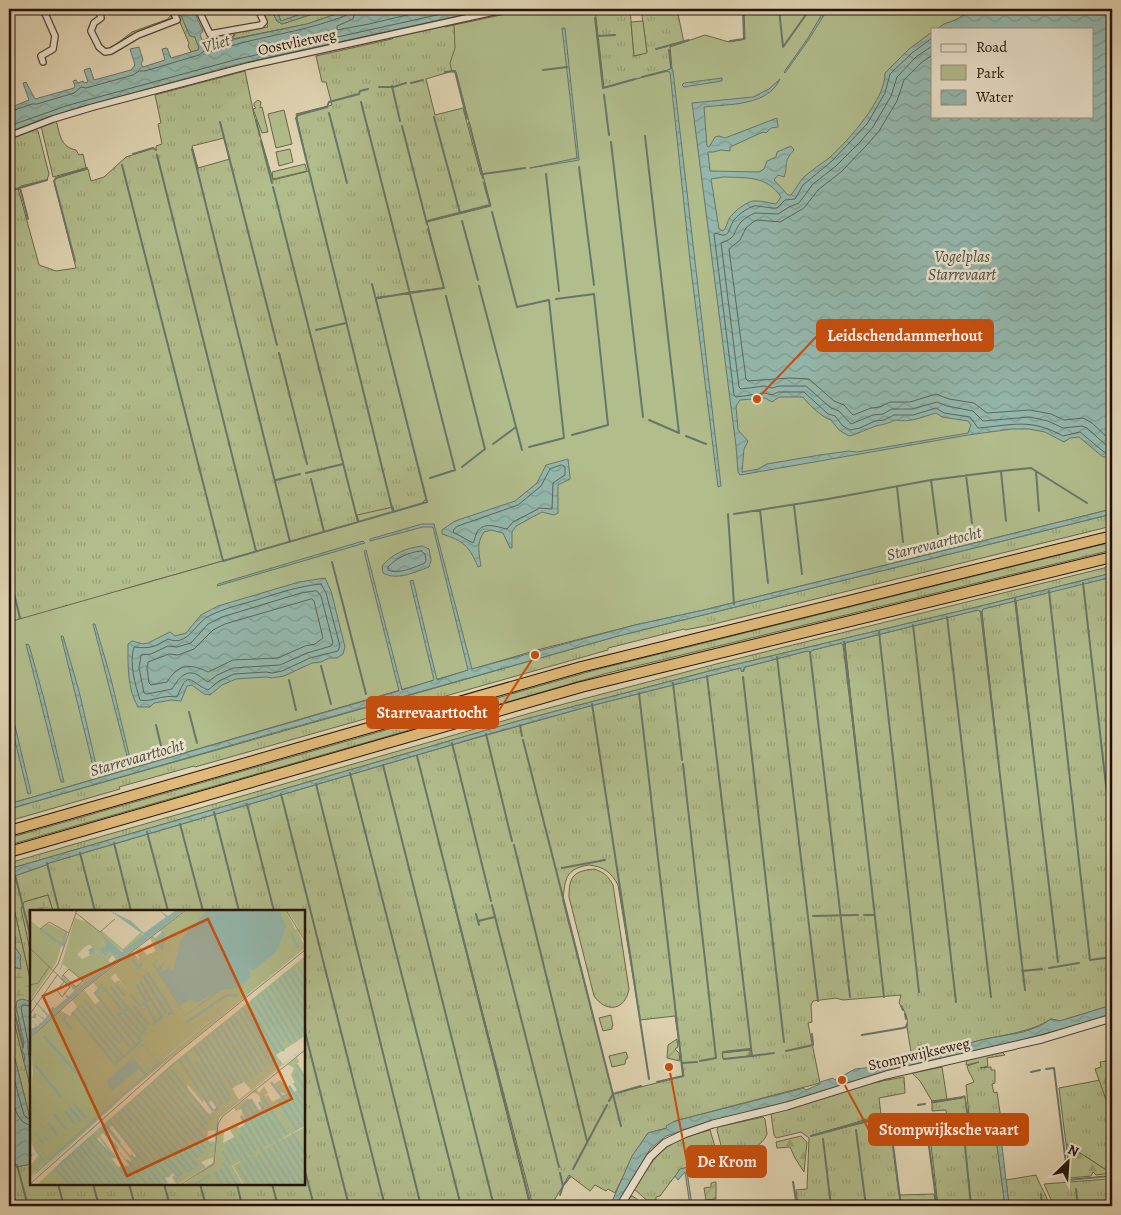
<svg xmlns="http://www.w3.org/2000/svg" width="1121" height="1215" font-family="Alegreya,serif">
	<defs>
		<pattern id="grass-tufts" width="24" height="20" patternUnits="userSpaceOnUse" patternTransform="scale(1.25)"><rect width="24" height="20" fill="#b2bd8c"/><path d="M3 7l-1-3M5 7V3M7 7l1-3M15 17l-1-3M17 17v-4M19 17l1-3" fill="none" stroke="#99a277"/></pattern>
		<pattern id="forest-firs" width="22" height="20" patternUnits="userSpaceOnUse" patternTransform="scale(1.25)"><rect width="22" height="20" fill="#b2bd8c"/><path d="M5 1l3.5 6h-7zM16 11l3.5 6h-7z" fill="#99a277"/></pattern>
		<pattern id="wetland-marsh" width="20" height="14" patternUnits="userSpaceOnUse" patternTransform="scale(1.25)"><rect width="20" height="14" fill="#b2bd8c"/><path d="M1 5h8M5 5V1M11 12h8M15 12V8" fill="none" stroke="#99a277"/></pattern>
		<pattern id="garden-furrows" width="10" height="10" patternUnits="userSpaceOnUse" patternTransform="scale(1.25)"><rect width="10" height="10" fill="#b2bd8c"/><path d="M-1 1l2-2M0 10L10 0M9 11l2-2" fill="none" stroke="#99a277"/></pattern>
		<pattern id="water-waves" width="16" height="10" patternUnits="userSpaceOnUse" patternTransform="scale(1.25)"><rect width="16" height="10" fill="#94b8ad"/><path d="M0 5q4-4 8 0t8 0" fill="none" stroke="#7f9d94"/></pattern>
	</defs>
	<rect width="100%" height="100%" fill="#e0d4b2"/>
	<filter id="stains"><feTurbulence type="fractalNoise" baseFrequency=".004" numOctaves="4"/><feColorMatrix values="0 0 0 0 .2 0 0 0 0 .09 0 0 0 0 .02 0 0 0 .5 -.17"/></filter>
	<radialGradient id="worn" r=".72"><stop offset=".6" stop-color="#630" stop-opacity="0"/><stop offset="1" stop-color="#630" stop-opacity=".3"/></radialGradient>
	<path fill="url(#grass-tufts)" stroke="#6a684a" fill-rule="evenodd" d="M168,9H170L172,16L171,20L115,45L132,32L168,19L171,15Z
		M174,9H178L190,36L195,37L199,48L198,50L191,52L188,46L189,43Z
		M260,9H271L277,21L282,24L328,9H351L307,24L232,39L235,35L234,31L268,27Z
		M276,9H316L281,21Z
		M595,9H630L634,56L647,52L641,9H677L684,43L729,42L747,39L825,9L592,144Z
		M499,16L456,70L426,79L435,115L463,108L481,175L529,167L518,302L463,493L138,585L9,627V137L33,128L38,131L49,174L47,180L21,186L18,188L39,265L56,271L76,268L54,181L56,178L88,169L91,181L104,177L126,157L153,148L156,150V146L162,144L158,124L161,123L155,95L245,71L254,115L273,180L309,171L296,114L332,105L326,82H322L316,56L392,39L394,37L426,28L444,25L445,27ZM224,138L230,159L198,168L192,146Z
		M233,31L234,35L231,38L216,42L214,36Z
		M213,36L216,45L205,46L201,41Z
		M56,120C60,134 60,147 76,150L79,155L83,154L86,168L53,177L41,126Z
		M1112,514V526L710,625L685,630L684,629L608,648V650L195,767L194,766L119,787L120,789L9,821V809L537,659L618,636Z
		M1112,542V550L608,673L9,845V838L595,670Z
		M1112,566V573L981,606L721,668L518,721L9,869V863L541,710L720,663Z
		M1112,577V1005L1060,1021L1051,1019C1029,1033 1006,1034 981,1040C958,1046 935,1052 912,1058L907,1027C909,1019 904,1009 899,1003L901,995L843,1000L836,998L813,1001L811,1005L812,1022L808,1023L820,1083L675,1121L667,1128L648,1133L633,1156L615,1193L608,1189L606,1191L595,1185L590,1191L569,1175L551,1206H533L452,896L530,1206H9L10,1145L16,1167L31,1164V1184H304V911H53L48,895L25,902L31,950V983L14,909L11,904L9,905V878L46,865L49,863L455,744L590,706L740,668L743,672L745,667L807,651L810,652L813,650L841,643L843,645L862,803L845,643L978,610L981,613L996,739L982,612L983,609L1015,601L1034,759L1016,600ZM589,865C604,867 611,872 618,885L640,1020L675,1016L684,1076L613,1094L563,901C565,879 565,869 589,865Z
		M594,869C604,872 608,876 613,885L629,989C625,1011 606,1013 594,996L569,897C569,877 573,871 594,869Z
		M9,1001L31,1089V1122L15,1059L10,1050Z
		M1001,1051L1005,1055L987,1058L988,1066L980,1068L991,1067V1070H995V1083L992,1084L994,1093L997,1092L1001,1119L996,1118L993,1120V1124L970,1125L966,1085L974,1082C972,1076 968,1072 967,1066L979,1062L966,1065L967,1059Z
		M942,1067L947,1099L932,1101L920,1081L912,1073Z
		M904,1077L905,1093L879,1098L881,1115L810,1136L887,1117L892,1140L899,1195L934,1194L936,1206H798L796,1190L807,1189L809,1138L801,1132L776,1138L774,1135L771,1114L871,1083Z
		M1100,1080L1112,1116V1186L1111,1173L1066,1144L1059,1088Z
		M963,1096H965L969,1132L995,1130L1005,1206H938L930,1136L949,1134L946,1110L932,1111V1103L962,1098Z
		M763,1117L765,1119L767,1134C761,1150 739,1153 724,1157L717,1130L718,1127Z
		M710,1130L719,1160L697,1166L694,1165L675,1176L660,1196L656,1197V1200L652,1201L650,1203L634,1189C659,1150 664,1142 710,1130Z
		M1036,1175C1040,1186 1047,1195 1049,1206H1009L1006,1180Z
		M1108,1179L1112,1206H1054L1044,1184Z
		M632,1196L634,1197L645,1206H624L628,1199Z"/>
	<path fill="url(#forest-firs)" stroke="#6a684a" d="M750,1050V1056L723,1059L722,1053Z
		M1112,1060V1116L1095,1069L1101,1067L1100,1062Z
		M801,1136L807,1142L804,1172L795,1158L790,1147L777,1148L776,1142Z
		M1066,1144L1111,1173L1096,1175L1093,1172L1091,1176L1070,1178Z"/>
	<path fill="url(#wetland-marsh)" stroke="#6a684a" d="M48,895L53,911H44L43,909L28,910L31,924V954L21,909L24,902Z
		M11,904L14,909L31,983V1004L29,1001L16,1007L24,1043L22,1050L25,1057L24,1062L9,1001V966L20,969L9,922V905Z"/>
	<path fill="#b2bd8c" stroke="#6a684a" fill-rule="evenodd" d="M529,9H595L604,88L672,69L670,47L705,35L729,42L745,39L744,9H1112V509L704,610L635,625L541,649L9,804V622L359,522L357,515L393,507L394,512L421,504L426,499L376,299L410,292L444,288L427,222L491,206L456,72H452L450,63L455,48L454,25ZM932,29H1092V116H932Z
		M643,21L647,53L634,56L631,22Z
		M258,100L261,102L260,108L262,107L268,132L262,133L253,109L256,108L254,106V103Z
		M284,110L292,144L276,148L268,114Z
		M290,149L293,162L279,166L276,152Z
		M305,164L307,171L273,179L272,172Z
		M611,1015L613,1026H612V1029L603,1031L599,1018Z
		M626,1052L628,1058L626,1059L625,1064L612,1067L609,1056Z"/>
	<path fill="url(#garden-furrows)" stroke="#6a684a" d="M677,1039L678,1047L675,1049L679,1053L680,1061L667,1058L668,1045Z
		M716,1182V1199L706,1200L704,1188L711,1187V1183Z"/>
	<path fill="url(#water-waves)" stroke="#67766b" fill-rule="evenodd" d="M178,9H193L203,31L200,35L205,46L209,47L240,38L307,24L351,9H490L239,64L70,110L9,132V108L29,100L23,83L26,82L35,99L74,88L75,86L73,81L76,80L78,83L83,81L84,83L88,82L84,70L90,68L94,80L131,70L135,65L130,49L139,47L143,60L141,64L143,67L165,60L162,49L167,48L171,58L198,50L199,48L195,37L190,36Z
		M271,9H276L281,21L316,9H328L282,24L277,21Z
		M825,9H828L809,39L785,73L784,72L808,38Z
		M974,9H1112V457H1103L1079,437L1070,438L1064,442L1045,432L1029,429H1012L968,435L740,475L738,472L736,446L692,103L753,97L769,89L780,79C768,106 729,104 704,107L707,146L709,147L715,137L719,136L725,138L777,118L778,127L771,128L766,133L763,132L730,147V151L721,150L713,152H708L710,171L759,172L764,169L767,161L776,157L777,152L791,146L794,150C782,163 789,164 784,177L778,175L774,180L788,195H791C796,189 799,182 804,177C812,170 821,164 829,158C848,141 886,99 885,73L909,49L932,32V116H1092V29H937L944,24L955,20ZM723,177C745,178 767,175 781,197L776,204C769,203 763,201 756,201C748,200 735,211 730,217C727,222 727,227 723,231L719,229L711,179ZM779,397H803C807,403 824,419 831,420L839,430L849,436C858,434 867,429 876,426C884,424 887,424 895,420C910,423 922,417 936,413L942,417L968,421L971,425L968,433L857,452L849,451L820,455L767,464L758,469L742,472L744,449L748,441L738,430L736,406L740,400L765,398L772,402Z
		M562,28H565L579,160L530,168L577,158Z
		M671,67L673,71L721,486L718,487L690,261L670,72L665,71L670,69Z
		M722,78V81L684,87L682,85L684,83Z
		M568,459L570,477V479L558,485V513L554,515L542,512L516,526L512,532V548H510L503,533L491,530L484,532C476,543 479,554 481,566L478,567C469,546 464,541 442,534V530L455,521L515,501L537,483L546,465Z
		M1112,509V514L618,636L277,732L9,809V804L399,691L364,551L366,550L402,690L434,680L410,581L413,580L437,680L468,670L433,527H423L370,541V539L422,524H434L472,669L635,625L704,610Z
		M363,541L365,543L217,586L218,584Z
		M422,546L429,549L431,560L429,567C415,572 397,581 383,573L382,566C392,554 406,548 422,546Z
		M1112,573V577L983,609L982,612L978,610L848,642L843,645L841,643L813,650L810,652L807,651L745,667L742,672L740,668L590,706L485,735L49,863L46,865L9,878V869L518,721L721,668L981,606Z
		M325,578L331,591L345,647L343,654L337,658H329L321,662L312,663L284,676L272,678L266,677L236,679L222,685L210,695L204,694L192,685L187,686L181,701L171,700L154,703L150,707H138C127,688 128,665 128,644L132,641L143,644L148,643L170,632L175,636L186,633L201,615L218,606L299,582Z
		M93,624H95L111,679L131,763L129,764Z
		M61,636H63L79,691L98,773L95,774Z
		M26,644L29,645L44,699L64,782H61Z
		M9,701L31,793L28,794L9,716Z
		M9,922L11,931L16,937L15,947L21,956L20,960L21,969L9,966Z
		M22,999L29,1001L31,1004V1089L24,1062L25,1057L22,1050L24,1043L16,1007L17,1001Z
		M1112,1005V1016L703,1124L666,1136L650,1149L617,1206H610L632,1156L648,1133L667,1128L666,1126L675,1121L804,1088L806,1090L820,1084V1082L833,1078L835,1080L855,1069L894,1065L912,1058L981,1040L1023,1032L1040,1026L1051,1019L1060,1021Z
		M9,1037L11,1038L10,1050L15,1059L31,1122V1164L16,1167L12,1147L9,1145V1143L11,1142L9,1132Z
		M965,1097L971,1130L991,1129L993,1120L996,1118L999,1120L1009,1206H1005L995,1130L969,1132Z
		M719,1160L720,1163L706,1166L707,1169L701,1168L687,1171L692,1206H690L685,1172L678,1180L675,1176L680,1169Z"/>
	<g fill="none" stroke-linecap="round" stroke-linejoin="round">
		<path stroke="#5c665b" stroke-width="1" d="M356,9L353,19L337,26V30L369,24L432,9
			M932,38L912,53L890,74L885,93L867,124L832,161L803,185L795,199L785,200L777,208C771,209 757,205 754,206C747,208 738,215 734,220C728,228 731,240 716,233L714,234L734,395L736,397L765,393L772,395L778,392H804L828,414L835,416L843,426L850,430L860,428L875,421L884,420L894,415H913L936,408L944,413L970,417L978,428C1014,425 1030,418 1063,436L1080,432L1104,452H1112
			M932,46L916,57L897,77L891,96L873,127L860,142L836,166L813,184L799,203L789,207L778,214L755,213C750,215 745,218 741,222C732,233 738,237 721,243L739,387L741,389L764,386L772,388L779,386H806L831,408L839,411L851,424L873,415L883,414L892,409H912L937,402L947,406L973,411L983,421L1030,417L1048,421L1063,428L1082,426L1087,428L1106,445H1112
			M932,55L921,63L904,80L897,101L879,131L866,146L841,172L818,190L804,208L780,222L757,220L753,222L746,228L740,240L729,249L746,379L748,381L789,378L809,379L834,401L844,405L853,415L871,408L880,407L890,402H910L936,394L949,399L974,403L987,413L1030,410L1051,414L1064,420L1083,418L1092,423L1108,438H1112
			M9,112L32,104H37L74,93L81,87L86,88L133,75L139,71H145L199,55L204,51C216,53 229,46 241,43C277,34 312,29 347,15L350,9
			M9,126L69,105L238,59L464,9
			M562,465L565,467V475L553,483L552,509L540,508L513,522L507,529C497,527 484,521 477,532C475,536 475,540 473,543L453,532L454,529L458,526L518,505L541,486L550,469Z
			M421,551L425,554L426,560L425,563C415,567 398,575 388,570V567C396,558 409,552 421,551Z
			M321,584L326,593L340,646L338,651L310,658L282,671L272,673L266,672L234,674L219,681L208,690C189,682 189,668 177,697C163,694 149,703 140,700C135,684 129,663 134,647C150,649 154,647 168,639C188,647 194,624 209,616C223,609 238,605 253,601C276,594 298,586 321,584Z
			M317,591L321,596L333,643L331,646L307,653L280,665L233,668L217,675L208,682C204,680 201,677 198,675C185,668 178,680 172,689L147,694L144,693L139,668L141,655L151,654L168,646L177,647L191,643L208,624L222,617L301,593Z
			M312,599L314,601L323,638L315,644L305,646L278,658L233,660L208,672C190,663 178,664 167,682L151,685L149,683L147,668L148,662L169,654L178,655L194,649L213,630L225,624Z
			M31,1006L23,1005L21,1008L28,1042V1050L31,1069
			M9,1060L24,1115L27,1118L31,1119
			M9,1081C12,1095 14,1124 31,1125"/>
		<path stroke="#67766b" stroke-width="2" d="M779,9L783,47L810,9
			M595,18L603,88L635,79
			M597,36L615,35
			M730,41L744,39L743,9
			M656,49L689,40
			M669,50L671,67
			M543,70L567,67
			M445,72L455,71L467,119
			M642,77L666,71
			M411,83L423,80
			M392,86L400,121
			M379,87H393L406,83
			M368,89L360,91L359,94L329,102L327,107L298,115L296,118L393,512
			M604,95L609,135
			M361,102L455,470L430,478
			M329,113L347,183
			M434,117L460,213
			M256,120L260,136
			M220,122L277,345
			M469,123L483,178
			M402,126L427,224
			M645,136L679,433L649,420
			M261,141L272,183
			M611,142L643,417
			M192,149L290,542
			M133,154L153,148L156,150
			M157,155L256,551
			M122,165L223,561L427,502L372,284
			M579,167L594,285
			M483,174L525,168
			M546,174L559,291
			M273,187L358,522
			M20,188L28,219
			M9,191L47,180
			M492,212L517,307L549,300L564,438L529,447
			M427,221L490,205L484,183
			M462,221L478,280
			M75,261L54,181L56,178L87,168
			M479,286L516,427
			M446,296L485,449L462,467
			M376,298L444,288L428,229
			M556,299L594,294L608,425L572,435
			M316,330L346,323
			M279,353L307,464
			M686,436L706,444
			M493,444L516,427L522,450
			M1001,471L1006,521
			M1036,471L1039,511
			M306,473L343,464
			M966,475L972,523
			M311,479L324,532
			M276,480L300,474
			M931,480L938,534
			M897,487L903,542
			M794,505L802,574
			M760,510L768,583
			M728,514L734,604
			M734,514L828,499L931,480L1001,471L1031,468L1087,503
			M332,562L366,694
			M9,573L20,618
			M1083,583L1112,838
			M1049,591L1090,960L1112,957
			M1015,599L1058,962
			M981,612L1025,990
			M947,617L991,997
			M913,625L956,1002
			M879,632L919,992
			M844,642L884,997
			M810,652L850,997
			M777,657L818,1001
			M321,666L331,704
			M707,676L752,1056L774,1053
			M743,677L784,1042
			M289,680L296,710
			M673,683L682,760
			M639,693L683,1076L657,1082
			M592,704L649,1079
			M189,712L197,743
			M156,725L163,754
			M520,725L522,736
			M486,734L512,841
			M523,740L621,1126
			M452,743L491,901
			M417,756L531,1206
			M683,764L716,1058L700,1061
			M383,765L494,1206
			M350,773L461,1206
			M316,784L421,1206
			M281,794L385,1206
			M247,804L274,911
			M214,812L239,911
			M180,824L203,911
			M147,832L168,911
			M114,843L131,911
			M514,845L587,1141
			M80,853L95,911
			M47,863L59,911
			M562,868L605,860
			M15,875L31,938
			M492,905L559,1167
			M476,914L479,925
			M864,915H874
			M813,916L858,915
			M478,921L495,917
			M1049,968L1079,963
			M1022,971L1042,969
			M9,991L23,1047
			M901,1006L903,1010
			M905,1014L906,1019
			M304,1028L349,1206
			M862,1035L903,1028L906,1027L907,1024
			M786,1051L813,1045L812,1034
			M723,1052L750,1049
			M724,1059L752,1056
			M682,1063L697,1062
			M1046,1069L1054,1068L1068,1180L1110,1176L1112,1199
			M1031,1072L1040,1070
			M609,1101L613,1094L641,1086
			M932,1102L963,1097
			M918,1105L925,1104
			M856,1130L866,1206
			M964,1135L971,1206
			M811,1136L889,1115L901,1206
			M929,1137V1145
			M823,1139L831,1206
			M929,1146L937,1206
			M725,1160L737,1156
			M17,1165L28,1206
			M304,1167L314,1206
			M573,1169L607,1105
			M560,1173L563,1186
			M793,1182L797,1206
			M58,1184L64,1206
			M93,1184L99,1206
			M129,1184L135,1206
			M164,1184L170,1206
			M200,1184L206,1206
			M237,1184L242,1206
			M272,1184L278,1206
			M1076,1189L1078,1206
			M1041,1194L1042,1206
			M560,1195L563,1186L570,1177
			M554,1206L557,1201"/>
		<g stroke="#524333" stroke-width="8">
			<path id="minor" d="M99,9L101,18L94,23L91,31L99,47L105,52L111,51L138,35L177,20L172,9
				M198,9L210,34L261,25L264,22L258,9
				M43,62L41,56L53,49L55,36L43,9
				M9,136L53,119L93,107L248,66L507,9"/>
		</g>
		<g stroke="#524333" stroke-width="9">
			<path id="tertiary" d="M620,1206L650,1157L665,1143L684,1134L713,1124L787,1106L886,1075L1042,1039L1112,1018"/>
		</g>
		<g stroke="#231309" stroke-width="12">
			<path id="motorway" d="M9,831L581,667L1112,536
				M9,852L581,687L1112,557"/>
		</g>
		<use href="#minor" stroke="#ebe3cd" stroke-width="5.5"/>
		<use href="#tertiary" stroke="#ebe3cd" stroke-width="7"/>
		<use href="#motorway" stroke="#e0ba79" stroke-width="10"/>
	</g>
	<g text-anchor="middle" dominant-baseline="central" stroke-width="5" stroke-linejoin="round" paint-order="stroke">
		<g font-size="15" fill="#231309" stroke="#ebe3cd">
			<text transform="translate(297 42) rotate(-12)">Oostvlietweg</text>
			<text transform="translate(919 1054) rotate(-13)">Stompwijkseweg</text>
		</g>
		<g font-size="16" font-style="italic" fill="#4b4d42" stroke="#ebe3cd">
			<text transform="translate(216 44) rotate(-16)">Vliet</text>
			<text x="962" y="257">Vogelplas<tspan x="962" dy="18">Starrevaart</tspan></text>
			<text transform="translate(934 544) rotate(-14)">Starrevaarttocht</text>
			<text transform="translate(137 758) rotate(-16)">Starrevaarttocht</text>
		</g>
	</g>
	<g transform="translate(30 910)">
		<rect width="275" height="275" fill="#e0d4b2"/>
		<path d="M45,8L56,12L70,26L68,22L72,21L93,39L110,23L114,26L94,42L77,30L76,37L69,39L76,45L79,41L85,45L92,43L86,49L83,45L78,50L61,34L55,37L47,44L52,49L61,45L58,44L62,38L79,53L45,81L40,76L39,78L35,82L36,84L33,85L34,82L39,77L30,69L33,66L46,77L54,72L33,54L29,63ZM275,15V30L267,19L275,38L94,186L0,272L74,201L63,211L34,223L40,230L31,238L0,231L24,195L0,200L3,161L0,129L29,100L40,106L47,97L42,90L54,80L65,94L70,91L64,83L69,79L63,73L96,48L81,68L85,73L89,70L96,79L109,70L137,104L100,44L103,42L110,51L106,40L110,37L117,45L126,41L120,28L123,25L125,28L132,22L254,25ZM228,73L148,138L108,172L134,148L114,135L162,125ZM275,46V126L246,145L253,154L221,180L214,172L202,178L209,190L190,205L186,220L178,221L177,231L181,236L180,231L185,232L186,223L184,247L171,252L176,257L147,275L142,267L144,265L149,269L144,263L134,269L136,275H6L142,154ZM144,153L67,222L42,242ZM165,174L178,193L183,190L188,198L179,205L158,181L157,176L158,175L173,193L174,189ZM82,215L106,246L103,249L79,219ZM77,220L101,250L99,253L74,223ZM73,223L74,224L99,255L96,257L80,239L70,226ZM69,227L78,240L92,255L89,258L66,230ZM267,147L269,152L266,154L275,168V216L227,242L275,217V275H214L203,256L224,243L202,256L213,275H153L185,253L188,220L194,221L193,233L204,227L199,218L206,214L209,218L216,214L211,199L206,201L204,198L222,185L218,188L228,201L233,198L229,185L222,182L226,179L229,183L234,176L238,183L234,186L238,185L242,192L258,184L249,182L244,174L250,170L263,183L268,179L261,165L264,158L257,154Z" fill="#b2bd8c" fill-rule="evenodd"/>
		<path d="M9,245L15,253L0,267V256Z" fill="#b2bd8c"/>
		<path d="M157,0H256L273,36L138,145L16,252L0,231V200L17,187L24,195L41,182L46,187L110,132L89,105L98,98L91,90L99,83L82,59L100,44L108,57L117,50L115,47L126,41L121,33L133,25L130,20ZM257,0H275V17L270,20ZM0,10L11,19L17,13L36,22L26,53L2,88ZM55,10L93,43V44L87,49L82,45L78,50L60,35L56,31L60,27L49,18Z" fill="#b2bd8c"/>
		<path d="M79,0L101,11L114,23L136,7L129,0L138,6L146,0H155L53,79L0,127L1,119L7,116L0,109L8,116L10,113L7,109L11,113L14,110L6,104V108H1L5,103L15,109L17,106L0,86L19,105L22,97L25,98L37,88L35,85L39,86L45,80L33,67L47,79L79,54L65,40L61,45L58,46L65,40L60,42L58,40L63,37L81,53L92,44L85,48L83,45L85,47L90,43L85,45L79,41L76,46L69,39L75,37L77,31L61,15L92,42L114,25ZM177,0H249L256,16L247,41L224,60L218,57L221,67L211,75L222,69L207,78L192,80L155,106L122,54L134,44L124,54L127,59L136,50L129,63L137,59L140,53V60L143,61L150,31ZM186,82L155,105L150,96L159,90L168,92ZM273,36L138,147L0,269L7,261L2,253L8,260L15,253L6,242L0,248V242L2,245L6,242L0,231L16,252L19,250L0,226L9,236L12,233L0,217L5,223L8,221L6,223L13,232L16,229L9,220L17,229L20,226L14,217L11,219L13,217L8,210L21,226L17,229L19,232L17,230L13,233L16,237L13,233L9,237L19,249L31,238L22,227L31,238L119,161L105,142L120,160L124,157L113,144L124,156L128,153L113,135L105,141L111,135L113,134L129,153ZM275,48L149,150L63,225L86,248H81L88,257L92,256L89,258L62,226L9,275L32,251L139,157ZM275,137L189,208L184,254L147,275L183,253L186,214L190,205ZM101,149L109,159L82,181L76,172Z" fill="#94b8ad" fill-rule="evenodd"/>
		<path fill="none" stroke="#94b8ad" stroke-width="2.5" d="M11,19L26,31M132,22L134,25L126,30L132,39L134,27M261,23L268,38M27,31L33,35L36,22M102,48L108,58L112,54M267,55L275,68M262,59L275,79M117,62L143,103L138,104M258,62L275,90M113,65L137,104M253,65L275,101M249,69L275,112M110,71L120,88M244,73L275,123M73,74L65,83L106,135M85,74L95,86M106,74L116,91M240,76L271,127M73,77L112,124L109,127M81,77L91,90M235,80L266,131M231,83L261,133M100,84L110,96L115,93L126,112L122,116M227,87L254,132M54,89L77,118M222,91L254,141M116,92L121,89L125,96L132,107L127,111M51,95L93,146M66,95L102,139M218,95L248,143M103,96L118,114M47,98L89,150M213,98L243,147L245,145M99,99L115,119L113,124M42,102L85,154L111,131L87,103M209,102L240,153L247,148M90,104L98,98L92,91M37,105L33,109L42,120M204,106L235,156M200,109L232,162M157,112L197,85L208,86M196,113L228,165M191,116L223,169M78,119L90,134M186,119L217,170M182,123L212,173M14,126L58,176M177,127L207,175M173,131L203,178M169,135L200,186M164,137L197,191L200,189M155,145L188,198L184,201M101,147L115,164M149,150L183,201M166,152L192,193L189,195M266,154L275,168M5,155L31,187M141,160L182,210M135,161L146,175M265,163L275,179M131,165L147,185M127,170L181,236M241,172L252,187L258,184L275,211M122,173L175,238M264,173L275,190M147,176L178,215M259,176L275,200M118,177L173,243M114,181L168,248M109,185L167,256M148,186L176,220M233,188L257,225M254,188L272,217M105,189L162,259L159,261M249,191L267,220M100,192L158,262M229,192L252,229M44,194L56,208M217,194L242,234M96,196L152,265M39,197L51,211M211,198L221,190L274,275M213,198L236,236M92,199L148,267L145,271M35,201L45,214M88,203L139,267M24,204L36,219M211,206L254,275M84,207L137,273M79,210L132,275M18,213L28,225M75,214L90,233M211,217L226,241M71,218L88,239M262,223L275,244M209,224L222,245M204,228L234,275M258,228L275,255M58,229L96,275M199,230L212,251M253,230L275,265M54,233L89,275M196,235L205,251M243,235L267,275M50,236L82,275M238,238L261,275M46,239L74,275M192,241L201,255M42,243L67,275M101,245L124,274M228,245L247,275M37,247L60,275M223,247L240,275M33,250L53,275M97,250L117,275M213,252L227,275M193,253L207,275M29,254L46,275M95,256L110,275M208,256L220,275M25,258L39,274M89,258L103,275M190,259L200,275M185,262L193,275M165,274L180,265"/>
		<path fill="none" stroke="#94876e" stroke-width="1" d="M256,0L275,31M46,3L70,22L85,9M10,19L19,12L39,23M0,38L40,77L32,87L27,80L34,72M32,67L33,65L39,59L53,71L46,77L33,65M0,75L8,73L19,57M0,93L28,54L47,0M0,104L28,64M0,128L54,79L156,0M0,274L145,145L275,40M150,275L184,254L188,214L192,207L275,140"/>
		<path fill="#ca4e0c" fill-opacity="0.15" stroke="#ca4e0c" stroke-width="2.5" d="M178,9L262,189L97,266L13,86Z"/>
		<rect width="275" height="275" fill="none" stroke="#231309" stroke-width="2.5"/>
	</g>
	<path fill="none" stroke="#ca4e0c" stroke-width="2" d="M757 399L817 336M535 655L498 712M842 1080L869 1130M669 1067L687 1162"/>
	<g fill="#ca4e0c" stroke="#ebe3cd" stroke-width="2">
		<circle cx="757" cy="399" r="5"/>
		<circle cx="535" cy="655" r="5"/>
		<circle cx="842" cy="1080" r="5"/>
		<circle cx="669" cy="1067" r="5"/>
	</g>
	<g fill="#ca4e0c" stroke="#ca4e0c" stroke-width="2">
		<rect x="817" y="320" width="176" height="31" rx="5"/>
		<rect x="367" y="697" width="131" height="31" rx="5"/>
		<rect x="869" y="1114" width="159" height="31" rx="5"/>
		<rect x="687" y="1146" width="79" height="31" rx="5"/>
	</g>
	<g font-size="16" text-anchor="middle" font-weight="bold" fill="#fff">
		<text x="905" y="341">Leidschendammerhout</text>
		<text x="432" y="718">Starrevaarttocht</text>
		<text x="949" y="1135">Stompwijksche vaart</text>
		<text x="727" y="1167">De Krom</text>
	</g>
	<rect width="1121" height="1215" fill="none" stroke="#e0d4b2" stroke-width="30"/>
	<rect x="10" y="10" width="1101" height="1195" fill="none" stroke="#231309" stroke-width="2.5"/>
	<rect x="15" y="15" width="1091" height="1185" fill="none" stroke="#231309"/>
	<rect x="931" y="28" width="162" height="90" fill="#ebe3cd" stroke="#9b907f"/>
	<rect x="941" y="44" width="25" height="8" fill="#ebe3cd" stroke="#9b907f"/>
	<text x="976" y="52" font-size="15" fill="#231309">Road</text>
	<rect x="941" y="65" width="25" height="15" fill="#b2bd8c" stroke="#9b907f"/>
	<text x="976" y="78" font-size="15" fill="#231309">Park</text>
	<rect x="941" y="90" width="25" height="15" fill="url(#water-waves)" stroke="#9b907f"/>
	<text x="976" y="102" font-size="15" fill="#231309">Water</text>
	<g transform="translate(1068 1162) rotate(25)" stroke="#ebe3cd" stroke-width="4" paint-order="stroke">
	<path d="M0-4L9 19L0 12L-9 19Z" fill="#231309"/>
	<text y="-8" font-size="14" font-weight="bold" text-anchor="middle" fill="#231309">N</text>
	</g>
	<rect width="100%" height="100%" filter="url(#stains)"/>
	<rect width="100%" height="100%" fill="url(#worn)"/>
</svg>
